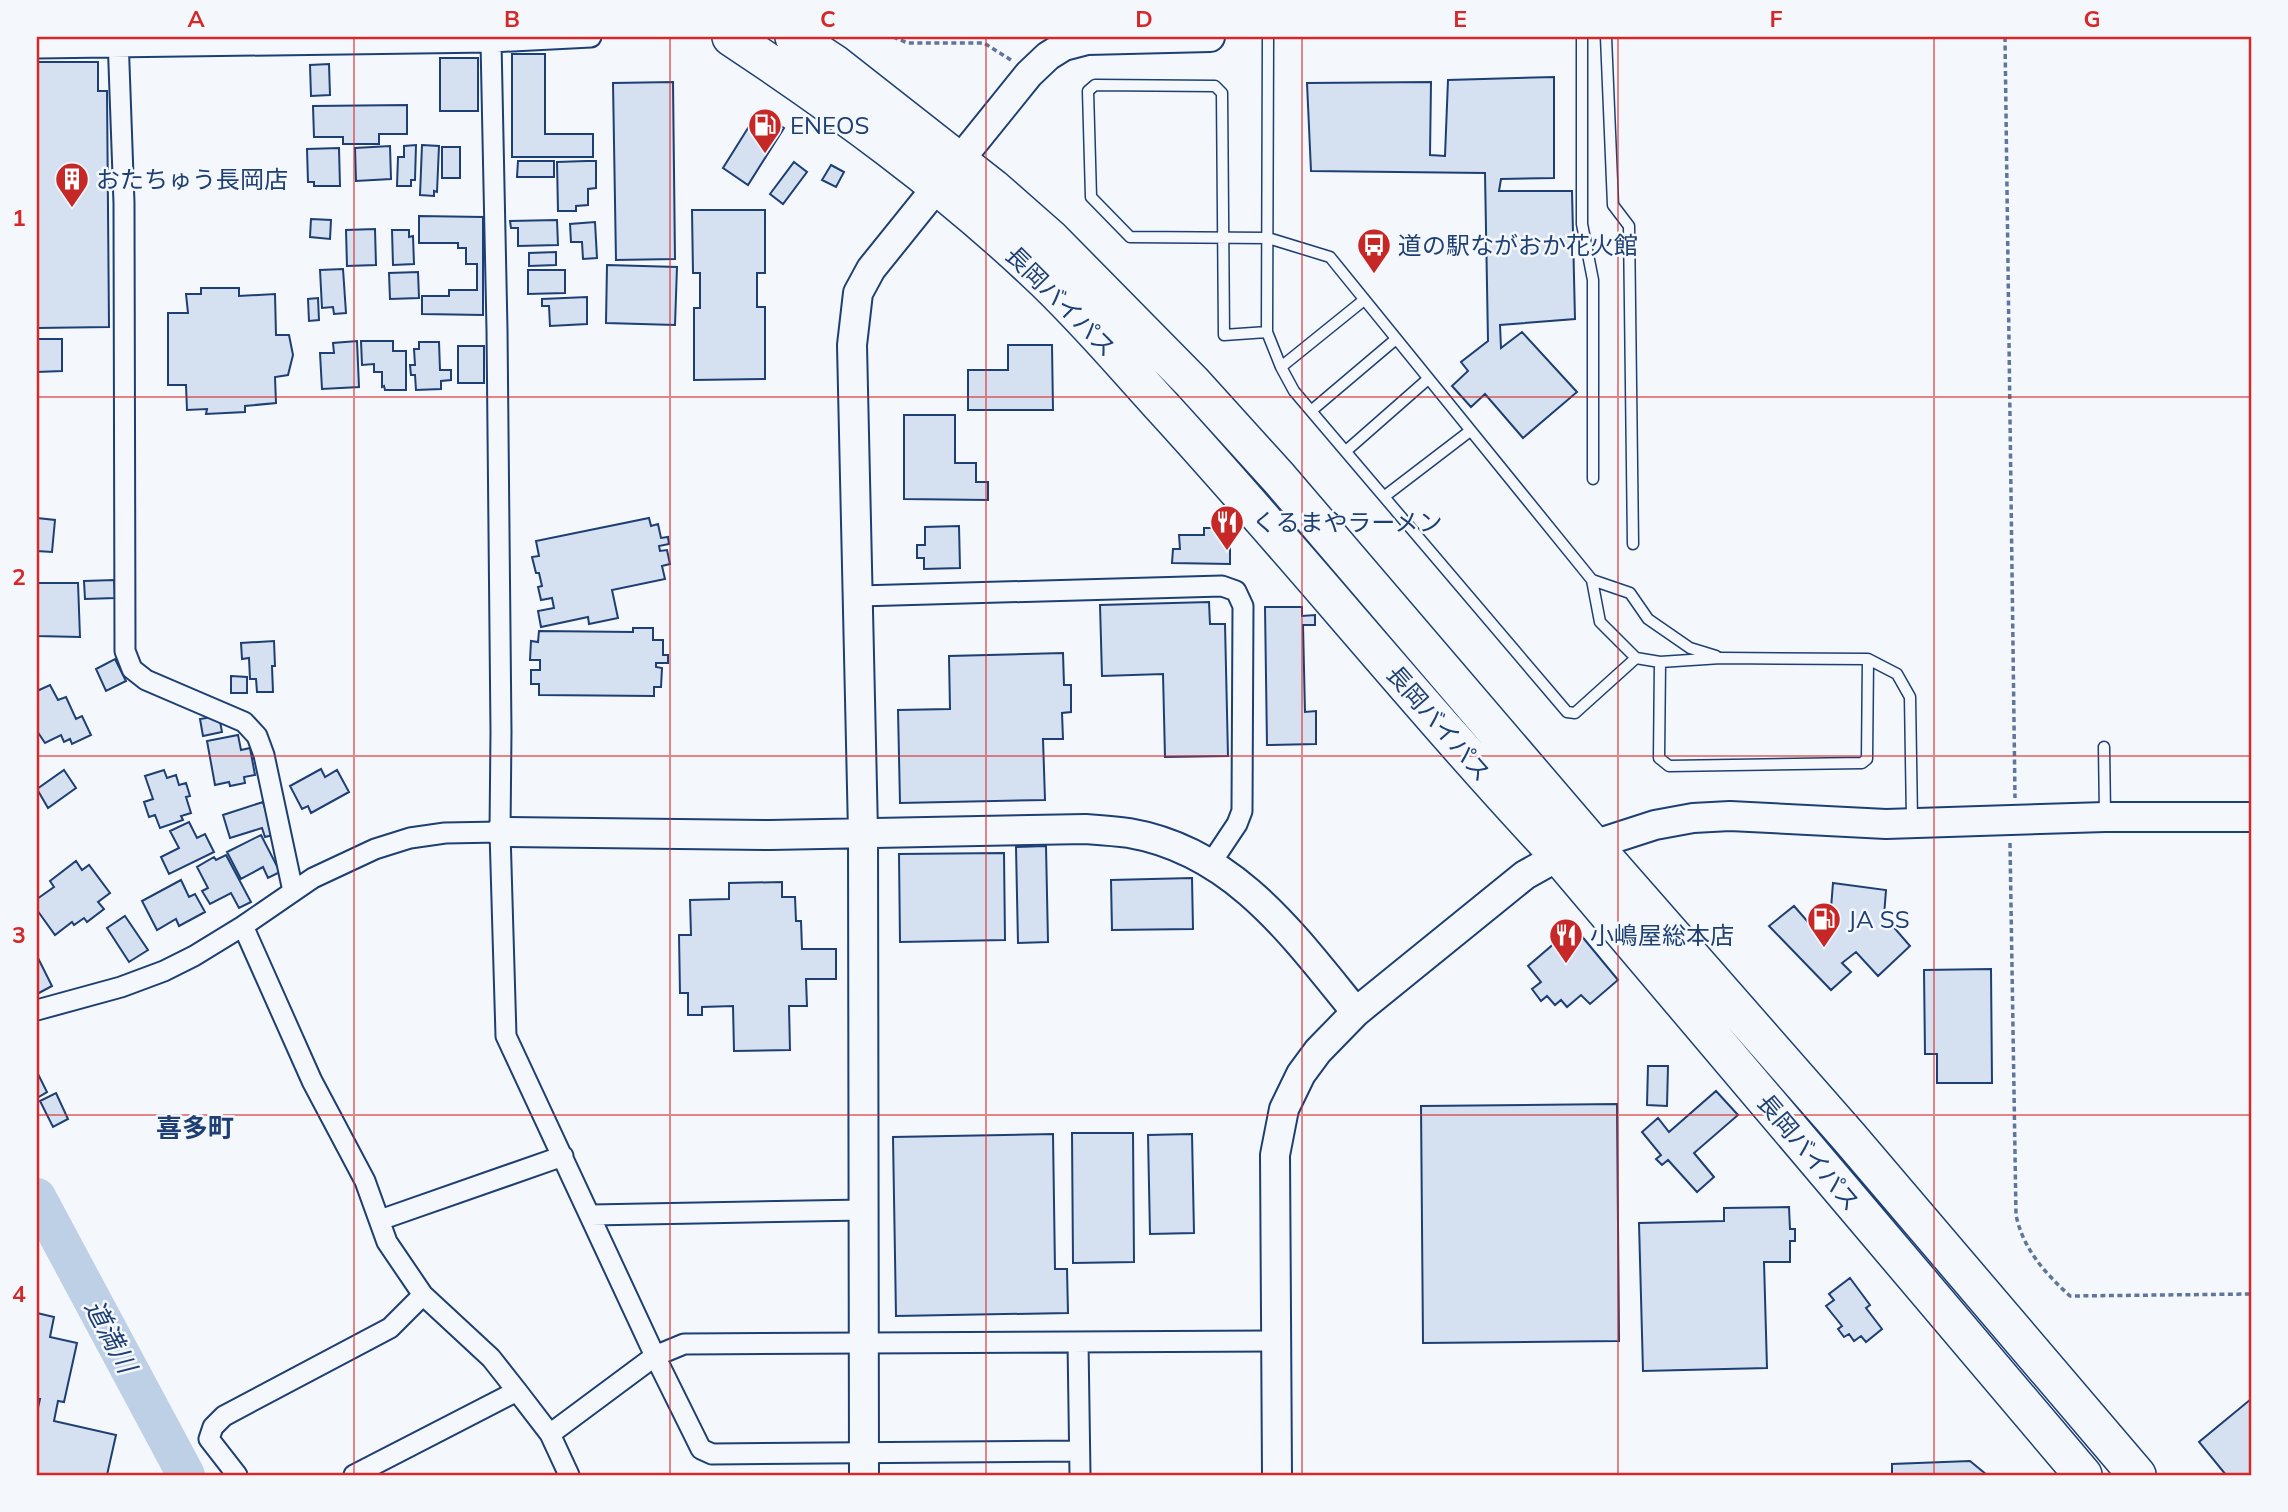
<svg xmlns="http://www.w3.org/2000/svg" width="2288" height="1512" font-family="Mulish,'Noto Sans JP',sans-serif">
	<rect width="100%" height="100%" fill="#f4f7fb"/>
	<g fill="none" stroke-linecap="round" stroke-linejoin="round">
		<path stroke="#bed0e5" stroke-width="38" d="M37,1197L186,1475"/>
	</g>
	<path fill="#d5e0f0" stroke="#1d3f73" stroke-width="2" d="M512,54H545V134H593V157H512Z
		M440,58H478V111H440Z
		M37,62H98V91H107L109,327L37,328Z
		M329,64L330,95L311,96L310,65Z
		M1554,77V178L1501,179L1499,191H1572L1575,319L1500,325L1501,348L1522,332L1577,392L1523,438L1485,394L1471,407L1452,386L1468,371L1461,362L1488,341L1485,173L1311,171L1307,83L1431,82L1430,155L1445,156L1448,80Z
		M673,82L675,259L616,260L613,83Z
		M407,105V134H379V144H343V137H314L313,106Z
		M758,112L784,128L748,185L723,168Z
		M416,145L415,180H411V186H397L398,157H404V146Z
		M422,145L439,146L437,192L434,191V196L420,195Z
		M390,146L391,179L356,181L355,148Z
		M442,147H460V178H442Z
		M339,148L340,186H314V182H308L307,149Z
		M518,161H554V177H517Z
		M586,161H596V188L588,189V205L576,206V211H558L557,162Z
		M794,162L807,172L783,204L770,194Z
		M831,165L844,172L836,187L822,180Z
		M692,210H765V273H757V307H765V379L694,380V308H700V273H693Z
		M419,216L483,217V315L422,314V296H449V290H477V264H466V248H458V243H419Z
		M311,219L331,220L330,239L310,237Z
		M557,220L558,245L518,246V228H511L510,221Z
		M595,222L597,258L583,259L582,242H571L570,224Z
		M375,229L376,265L347,266L346,230Z
		M392,230H409V237L413,236L414,264L393,265Z
		M556,252V265L529,266V253Z
		M607,265L677,267L675,325L606,323Z
		M343,269L346,313L334,314L333,307L322,308L320,270Z
		M528,270H565V293L528,294Z
		M418,272L419,298L390,299L389,273Z
		M201,288H239V296L275,294L276,335H289L293,355L288,375L275,377L276,403L245,406V412L206,414L207,409L187,410L186,385H168V313H188L186,294H201Z
		M587,297V324L550,326L549,306H542V299Z
		M318,298L319,320L309,321L308,299Z
		M37,339H62V371L37,372Z
		M357,341L359,387L322,389L320,353H334L333,343Z
		M361,341H393V351H406V390H385L384,386L382,387V372H374V364L362,365Z
		M419,342H439L440,370H451V380L441,381V389L416,390L415,375H411L410,365H415L414,349H419Z
		M1008,345H1052L1053,410H968V370H1008Z
		M458,346H484V383H458Z
		M904,415H955V463H976V482H988V500L904,499Z
		M37,518L55,520L52,552L37,551Z
		M649,518L651,526L658,524L661,538L668,537L669,544L659,546L660,551L667,550L670,564L662,566L665,579L612,590L618,618L589,624L588,617L541,627L538,611L554,608L552,598L541,600L538,587L542,586L539,573H536L532,557L539,556L536,541Z
		M959,526L960,568L924,569V558H917V545H925V527Z
		M1204,528H1222V536H1230V564L1172,563L1173,549H1180L1179,535H1204Z
		M114,580L115,598L85,599L84,581Z
		M37,583H78L80,637L37,636Z
		M1209,602L1210,624H1225L1228,756L1165,757L1163,674L1102,676L1100,605Z
		M1265,607H1302V616L1315,615V625H1303L1305,712L1316,711V744L1267,745Z
		M633,628H653V640H663V655H668V663H656V667L662,668L661,687H654V696L539,695V684H531V670H540V660H530L531,641L538,642L539,631L633,632Z
		M274,641L275,666H272L273,692H257L256,679H250L249,658L242,659L241,643Z
		M1063,653L1064,685H1071V712L1062,713L1063,739H1043L1045,800L900,803L898,710L950,709L949,656Z
		M115,659L126,681L106,691L96,669Z
		M231,676L247,677V693H231Z
		M50,685L58,700L66,697L76,719L82,716L91,735L72,744L70,739L64,742L61,735L45,743L37,731V691Z
		M219,716L222,732L203,736L200,719Z
		M238,735L241,750L250,748L255,775L244,777L245,783L230,786L229,782L215,785L207,741Z
		M321,769L325,777L337,770L349,792L311,813L308,806L302,809L290,786Z
		M64,770L76,788L48,808L37,789Z
		M164,770L167,778L176,775L179,785L186,783L190,796L186,797L191,813L181,816L183,820L160,828L155,815L149,817L144,802L153,799L145,776Z
		M263,802L273,835L265,837L262,828L230,838L223,815Z
		M189,822L197,838L205,834L214,852L169,874L161,857L179,848L170,831Z
		M261,835L280,872L268,878L263,867L241,879L227,852Z
		M1046,846L1048,942L1018,943L1016,847Z
		M1004,853L1005,940L900,942L899,854Z
		M226,855L251,902L239,908L231,893L210,904L202,891L208,888L197,867L214,857L216,860Z
		M76,861L82,870L89,865L110,893L98,902L104,909L87,922L84,918L74,925L72,922L55,935L37,910V899L54,887L50,881Z
		M1192,878L1193,929L1112,930L1111,880Z
		M181,880L189,897L195,894L205,912L179,926L176,919L157,930L142,901Z
		M782,882V897H795L796,921H801L802,949H836V979H806L807,1006H789L790,1050L734,1051L733,1006L702,1007V1015H688V993H680L679,935H691L690,900L729,899V883Z
		M1833,883L1886,890L1884,916L1910,946L1878,976L1856,952L1842,963L1851,972L1831,990L1769,926L1794,906L1821,937L1834,927L1830,921Z
		M125,916L148,950L129,962L107,928Z
		M1580,934L1618,980L1590,1004L1581,995L1567,1007L1561,1000L1555,1005L1547,996L1541,1001L1532,989L1541,982L1528,966L1563,936L1569,943Z
		M37,956L52,986L37,994Z
		M1991,969L1992,1083H1937V1054H1925L1924,970Z
		M1648,1066H1668L1667,1106L1647,1105Z
		M37,1072L47,1092L37,1098Z
		M1716,1091L1738,1115L1694,1153L1714,1177L1697,1192L1668,1160L1662,1165L1656,1159L1661,1155L1642,1132L1658,1118L1669,1132Z
		M56,1093L68,1119L53,1127L40,1101Z
		M1617,1104L1619,1341L1423,1343L1421,1106Z
		M1072,1133H1133L1134,1262L1073,1263Z
		M1053,1134L1055,1269H1067L1068,1313L896,1316L893,1137Z
		M1192,1134L1194,1233L1150,1234L1148,1135Z
		M1789,1207L1790,1229H1795V1241H1790V1262H1764L1767,1368L1643,1371L1639,1223L1724,1221V1208Z
		M1850,1278L1870,1305L1866,1308L1882,1329L1866,1342L1861,1336L1854,1341L1849,1334L1844,1337L1838,1329L1842,1326L1826,1306L1834,1300L1829,1294Z
		M37,1313L54,1317L50,1337L77,1343L64,1402L58,1401L54,1421L116,1435L107,1475H37V1412L40,1399H37Z
		M2251,1399V1475H2226L2199,1442Z
		M1970,1461L1987,1475H1892V1464Z"/>
	<g fill="none" stroke-linecap="round" stroke-linejoin="round">
		<g stroke="#1d3f73" stroke-width="13">
			<path id="lane" d="M1268,37L1267,332L1281,367L1294,391L1567,712L1575,713L1636,658
				M1582,37V224L1593,280V479
				M1606,37L1613,205L1629,226L1633,544
				M1267,332L1224,335L1222,93L1215,86L1095,85L1088,91L1091,197L1130,237L1268,238L1330,257L1592,580L1600,622L1636,658L1660,662L1721,658L1868,659L1897,674L1910,697L1912,820
				M1281,367L1364,300
				M1311,411L1396,339
				M1346,451L1428,379
				M1385,496L1470,431
				M1592,580L1630,593L1648,619L1690,648L1716,656
				M1660,662L1659,758L1669,766L1862,763L1867,759L1868,659
				M2104,747L2105,813"/>
		</g>
		<g stroke="#1d3f73" stroke-width="23">
			<path id="street" d="M118,37L124,203L125,651L132,669L146,680L244,722L257,736L264,755L293,891
				M491,42L497,330L501,732L500,832L506,1036L655,1356L701,1449L712,1454L1079,1451
				M37,48L491,42L591,37
				M859,596L1222,586L1236,591L1243,606L1242,811L1237,824L1211,863
				M243,926L312,1081L365,1181L387,1242L423,1295L491,1358L517,1391L550,1434L569,1475
				M37,1010L121,987L164,971L194,956L243,926L313,878L375,849L410,838L445,833L500,832
				M591,1215L864,1210
				M380,1220L563,1156
				M1078,1342L1080,1475
				M550,1434L655,1356L684,1344L1276,1341
				M237,1475L209,1439L213,1427L224,1416L390,1328L423,1295
				M354,1475L517,1391"/>
		</g>
		<g stroke="#1d3f73" stroke-width="32">
			<path id="secondary" d="M958,162L1029,74L1048,56L1064,46L1087,40L1210,37
				M500,832L770,835L1086,829C1100,830 1115,831 1129,833C1234,851 1293,935 1356,1012
				M864,1475L863,832L852,345L858,293L871,269L937,187
				M1277,1475L1275,1155L1284,1109L1301,1074L1318,1051L1356,1012L1525,875L1559,856L1655,825L1693,818L1730,816L1886,824L2105,817H2251"/>
		</g>
		<g stroke="#1d3f73" stroke-width="40">
			<path id="highway" d="M731,37C838,108 944,185 1038,274C1081,314 1119,359 1158,402C1295,551 1421,709 1559,856L2083,1475
				M794,37L835,64L993,188L1051,239L1192,382L1279,478L1593,845L1849,1137L2137,1475"/>
		</g>
		<path stroke="#5e769c" stroke-width="3.5" stroke-dasharray="5 3.5" stroke-linecap="butt" d="M893,37L908,43H984L1011,60
			M2005,37L2015,798
			M2010,843L2016,1215C2023,1249 2045,1273 2070,1296L2251,1294"/>
		<use href="#lane" stroke="#f4f7fb" stroke-width="10"/>
		<use href="#street" stroke="#f4f7fb" stroke-width="19"/>
		<use href="#secondary" stroke="#f4f7fb" stroke-width="28"/>
		<use href="#highway" stroke="#f4f7fb" stroke-width="37"/>
	</g>
	<path fill="none" stroke="#d62828" stroke-width="2" stroke-opacity="0.55" d="M354,37V1475M670,37V1475M986,37V1475M1302,37V1475M1618,37V1475M1934,37V1475M37,397H2251M37,756H2251M37,1115H2251"/>
	<defs>
		<g id="fuel-pin" transform="scale(1.75)"><path d="M0 17L-7.5 6A9.5 9.5 0 1 1 7.5 6Z" fill="#c62828" stroke="#f4f7fb"/><path d="M-5.5-6h7V0h2V4h1.3V-2.5L3-4.5l.8-.8L6-3V5H2.5V1h-1V6h-7ZM-4.2-4.7v3.2H.2V-4.7Z" fill="#fff"/></g>
		<g id="building-pin" transform="scale(1.75)"><path d="M0 17L-7.5 6A9.5 9.5 0 1 1 7.5 6Z" fill="#c62828" stroke="#f4f7fb"/><path d="M-4-6H4V6H1V3H-1V6H-4ZM-2.5-4.3h1.7v1.8h-1.7ZM.8-4.3h1.7v1.8H.8ZM-2.5-1h1.7V.8h-1.7ZM.8-1h1.7V.8H.8Z" fill="#fff"/></g>
		<g id="bus-pin" transform="scale(1.75)"><path d="M0 17L-7.5 6A9.5 9.5 0 1 1 7.5 6Z" fill="#c62828" stroke="#f4f7fb"/><path d="M-5-6H5V4H4V6H2V4H-2V6H-4V4H-5ZM-3.5-4V0h7V-4ZM-3.5 1.2v1.5H-2V1.2ZM2 1.2v1.5H3.5V1.2Z" fill="#fff"/></g>
		<g id="restaurant-pin" transform="scale(1.75)"><path d="M0 17L-7.5 6A9.5 9.5 0 1 1 7.5 6Z" fill="#c62828" stroke="#f4f7fb"/><path d="M-5-6h1v4h1v-4h1v4h1v-4h1v5L-1.5 .5V6h-2V.5L-5-1ZM5-6V6H3V1.5H1.5Q1.5-4 5-6Z" fill="#fff"/></g>
	</defs>
	<g fill-rule="evenodd">
		<use href="#fuel-pin" x="765" y="125"/>
		<use href="#building-pin" x="72" y="179"/>
		<use href="#bus-pin" x="1374" y="245"/>
		<use href="#restaurant-pin" x="1227" y="522"/>
		<use href="#fuel-pin" x="1824" y="919"/>
		<use href="#restaurant-pin" x="1566" y="935"/>
	</g>
	<g text-anchor="middle" dominant-baseline="central" stroke-width="5" stroke-linejoin="round" paint-order="stroke">
		<g font-size="24" fill="#1d3f73" stroke="#f4f7fb" text-anchor="start">
			<text x="790" y="125">ENEOS</text>
			<text x="96" y="179">おたちゅう長岡店</text>
			<text x="1398" y="245">道の駅ながおか花火館</text>
			<text x="1252" y="522">くるまやラーメン</text>
			<text x="1848" y="919">JA SS</text>
			<text x="1590" y="935">小嶋屋総本店</text>
		</g>
		<g font-size="24" fill="#1d3f73" stroke="#f4f7fb">
			<text transform="translate(1061 301) rotate(45)">長岡バイパス</text>
			<text transform="translate(1439 723) rotate(49)">長岡バイパス</text>
			<text transform="translate(1809 1152) rotate(50)">長岡バイパス</text>
		</g>
		<g font-size="26" font-weight="bold" fill="#1d3f73" stroke="#f4f7fb">
			<text x="195" y="1127">喜多町</text>
		</g>
		<g font-size="26" font-style="italic" fill="#1d3f73" stroke="#f4f7fb">
			<text transform="translate(111 1336) rotate(62)">道満川</text>
		</g>
	</g>
	<rect width="2288" height="1512" fill="none" stroke="#f4f7fb" stroke-width="77"/>
	<rect x="38" y="38" width="2212" height="1436" fill="none" stroke="#d62828" stroke-width="2.5"/>
	<g font-size="23" text-anchor="middle" font-weight="bold" fill="#d62828">
		<text x="196" y="27">A</text>
		<text x="512" y="27">B</text>
		<text x="828" y="27">C</text>
		<text x="1144" y="27">D</text>
		<text x="1460" y="27">E</text>
		<text x="1776" y="27">F</text>
		<text x="2092" y="27">G</text>
		<text x="19" y="226">1</text>
		<text x="19" y="585">2</text>
		<text x="19" y="943">3</text>
		<text x="19" y="1302">4</text>
	</g>
</svg>
